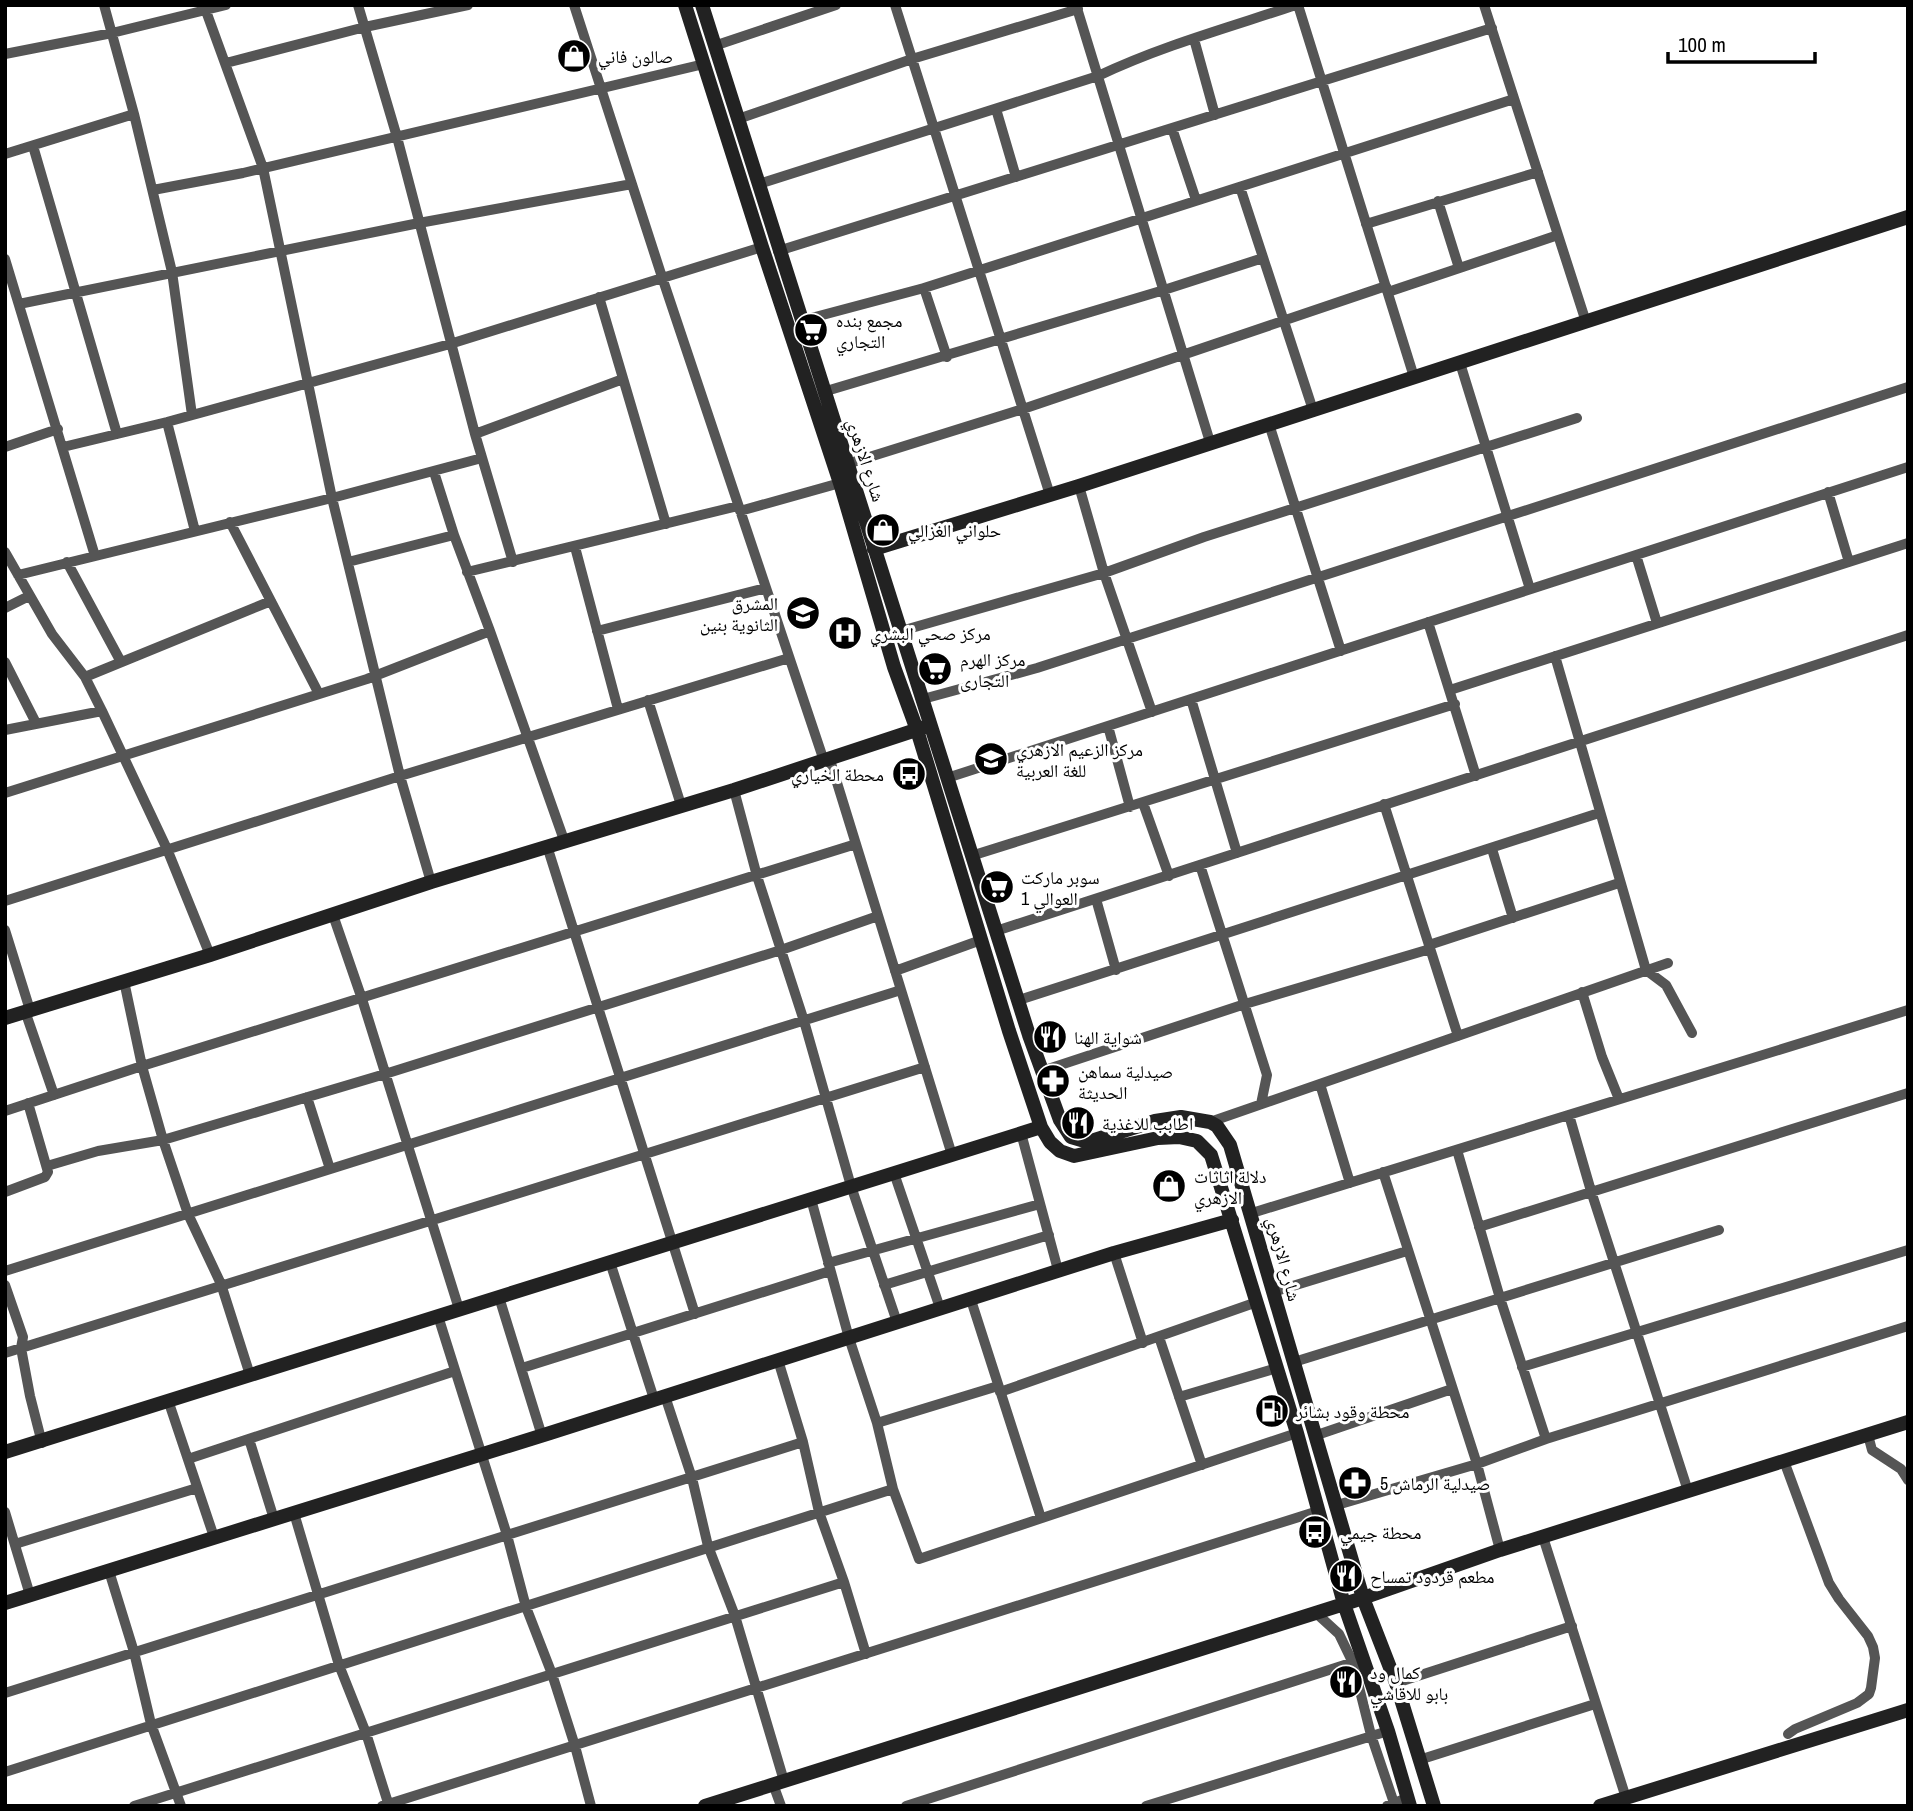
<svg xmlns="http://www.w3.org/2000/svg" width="1913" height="1811" font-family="'Archivo Narrow','Noto Naskh Arabic',sans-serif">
	<rect width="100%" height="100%" fill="#fff"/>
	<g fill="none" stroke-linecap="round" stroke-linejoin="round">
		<path stroke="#555" stroke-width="10" d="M104,5L134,114L172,272L192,415
			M358,5L397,137L475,434L513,562
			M574,5L662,277L824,761
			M895,5L1050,495
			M1076,5L1210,442
			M1298,5L1414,377
			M1484,5L1586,322
			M206,11L263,168L332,498L400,776L431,882
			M1194,39L1215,115
			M714,46L836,5
			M5,54L112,33L226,5
			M226,63L365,27L468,5
			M996,109L1016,177
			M738,119L912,59L1078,9
			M1172,128L1196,200
			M33,146L117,434
			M5,154L134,114
			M759,184L1098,76C1161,46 1230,27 1296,5
			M1240,187L1313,410
			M153,190L243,173L704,64
			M1438,201L1459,268
			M1366,224L1538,172
			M778,251L1492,28
			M5,259L95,556
			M924,288L947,357
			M1388,292L1558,235
			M599,297L666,524
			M19,304L419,223L632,184
			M800,321L924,288L1514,99
			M1460,363L1530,589
			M823,392L1164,290L1263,258
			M167,422L195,531
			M1269,424L1341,651
			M475,434L623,379
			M5,447L58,429
			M63,447L167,422L450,344L762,247
			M847,464L1023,409L1386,286
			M434,472L454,535L490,631L564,840
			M1079,486L1104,573L1152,712
			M1828,492L1849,562
			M740,511L840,483
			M230,522L319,694
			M575,547L618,709
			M5,552L52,634L85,677L102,711L167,849L210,955
			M1636,555L1657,623
			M67,562L121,662
			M348,562L454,535
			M467,572L738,506
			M18,575L332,498L482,458
			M5,608L29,596
			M1428,622L1476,776
			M597,631L766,588
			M901,631L1104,573L1204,537L1577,418
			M1555,656L1646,970L1666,985L1692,1033
			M5,662L36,723
			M85,677L271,601
			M1450,690L1908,543
			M923,699L1037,668L1908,387
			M1191,699L1237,853
			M648,700L681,805
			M1108,726L1130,807
			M5,730L102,711
			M830,760L952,1155
			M947,778L1908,467
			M734,790L757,876L804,1021L851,1186L897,1322
			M5,793L367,679L490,631
			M1143,803L1169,876
			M1384,804L1458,1036
			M547,846L695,1314
			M1492,849L1513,918
			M971,856L1455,704
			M1200,865L1267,1075L1261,1104
			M1096,899L1116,970
			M5,901L400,776L789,658
			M333,915L362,999L459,1309
			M5,930L30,1010
			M996,931L1908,635
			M1429,945L1619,883
			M895,971L981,940
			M124,981L142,1066L163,1140L188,1214L221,1284L250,1375
			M1582,992L1602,1057L1619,1099
			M1019,1000L1599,813
			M25,1011L54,1095
			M1042,1071L1245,1004L1430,949
			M1320,1084L1350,1183
			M307,1097L330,1169
			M5,1111L142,1066L856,844
			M1569,1115L1591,1191L1688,1491
			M1210,1122L1668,963
			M1021,1133L1058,1270
			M1457,1150L1500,1298L1546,1439
			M47,1166L98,1151L163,1140L385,1074L781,950L878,916
			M1383,1172L1477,1464L1500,1550
			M894,1173L940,1308
			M5,1192L45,1177L48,1172L28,1103
			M811,1199L849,1338L877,1423L893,1489L919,1559L1297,1433
			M1252,1213L1908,1010
			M1479,1227L1908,1093
			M1114,1253L1143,1343
			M610,1262L654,1399
			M828,1263L1040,1204
			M5,1271L901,990
			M5,1285L23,1337L21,1348L30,1396L42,1443
			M884,1285L1049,1235
			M1273,1292L1407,1251
			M499,1297L542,1436
			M971,1300L1041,1518
			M438,1316L507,1535L526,1607L552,1674L575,1746L591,1806
			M1159,1337L1202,1465
			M5,1353L925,1067
			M778,1360L803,1442L819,1512L844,1582L866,1654
			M1294,1362L1719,1230
			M1522,1367L1908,1250
			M522,1368L830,1271
			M1000,1392L1257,1302
			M665,1396L692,1478L708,1546L735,1616L784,1781
			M1179,1397L1277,1368
			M168,1400L214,1537
			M877,1423L998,1386
			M1317,1435L1452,1389
			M1868,1435L1872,1450L1901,1469L1908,1480
			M249,1439L274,1519
			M188,1459L455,1371
			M1784,1461L1829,1583L1839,1599L1868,1636L1873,1647L1875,1658L1871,1688L1869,1694L1857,1703L1795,1729L1788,1734
			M1337,1505L1477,1464L1546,1439L1908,1326
			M5,1512L30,1595
			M294,1513L339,1665L366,1733L389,1806
			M1543,1537L1626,1798
			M15,1544L197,1488
			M109,1571L134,1652L151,1724L181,1806
			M1316,1613L1339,1634L1353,1663L1371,1735L1395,1806
			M1396,1683L1572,1626
			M5,1693L803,1442
			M1419,1760L1595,1704
			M5,1772L893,1489
			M773,1784L781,1806
			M134,1806L844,1582
			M382,1806L1318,1511
			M906,1806L1363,1659
			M1146,1806L1388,1731
			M1387,1806L1407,1798"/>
		<path stroke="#222" stroke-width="14" d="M685,5L762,247L840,483L894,667L917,730L1009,1031L1041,1127L1050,1142L1060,1151L1074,1156L1158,1138L1179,1137L1197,1141L1211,1155L1297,1433L1344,1604L1388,1731L1410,1806
			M702,5L1029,1035L1060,1120L1071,1137L1088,1142L1155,1121L1181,1117L1210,1122L1217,1126L1230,1145L1363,1598L1396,1683L1434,1806
			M874,549L1079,486L1908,217
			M5,1018L210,955L431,882L734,790L925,727
			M5,1452L1041,1127
			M5,1603L550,1433L1114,1253L1232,1220
			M705,1806L1363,1598L1500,1550L1908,1422
			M1600,1806L1908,1710"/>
	</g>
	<defs>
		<g id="shop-disc" transform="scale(1.75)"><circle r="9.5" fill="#000" stroke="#fff"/><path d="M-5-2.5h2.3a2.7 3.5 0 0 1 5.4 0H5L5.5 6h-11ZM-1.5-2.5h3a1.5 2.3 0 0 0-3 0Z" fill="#fff"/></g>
		<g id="supermarket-disc" transform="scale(1.75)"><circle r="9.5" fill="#000" stroke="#fff"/><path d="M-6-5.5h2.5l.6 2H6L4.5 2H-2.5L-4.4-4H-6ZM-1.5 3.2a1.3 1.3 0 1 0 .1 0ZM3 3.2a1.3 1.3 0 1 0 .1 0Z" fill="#fff"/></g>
		<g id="school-disc" transform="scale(1.75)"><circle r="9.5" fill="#000" stroke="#fff"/><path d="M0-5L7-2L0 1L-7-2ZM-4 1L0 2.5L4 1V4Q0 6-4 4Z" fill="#fff"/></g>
		<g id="hospital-disc" transform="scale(1.75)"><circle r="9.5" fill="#000" stroke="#fff"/><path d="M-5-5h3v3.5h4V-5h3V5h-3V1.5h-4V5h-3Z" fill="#fff"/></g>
		<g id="university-disc" transform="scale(1.75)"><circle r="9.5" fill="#000" stroke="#fff"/><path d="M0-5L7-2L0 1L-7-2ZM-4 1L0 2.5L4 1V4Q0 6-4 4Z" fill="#fff"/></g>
		<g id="bus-disc" transform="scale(1.75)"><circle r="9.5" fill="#000" stroke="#fff"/><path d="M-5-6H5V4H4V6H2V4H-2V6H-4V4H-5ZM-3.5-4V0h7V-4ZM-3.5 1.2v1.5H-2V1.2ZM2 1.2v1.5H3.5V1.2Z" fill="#fff"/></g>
		<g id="restaurant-disc" transform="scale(1.75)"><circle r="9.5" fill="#000" stroke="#fff"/><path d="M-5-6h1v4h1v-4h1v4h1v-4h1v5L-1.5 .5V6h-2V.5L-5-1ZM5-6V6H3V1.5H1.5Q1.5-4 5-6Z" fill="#fff"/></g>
		<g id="pharmacy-disc" transform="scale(1.75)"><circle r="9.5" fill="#000" stroke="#fff"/><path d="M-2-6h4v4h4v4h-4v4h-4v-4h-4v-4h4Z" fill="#fff"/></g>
		<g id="fuel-disc" transform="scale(1.75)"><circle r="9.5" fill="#000" stroke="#fff"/><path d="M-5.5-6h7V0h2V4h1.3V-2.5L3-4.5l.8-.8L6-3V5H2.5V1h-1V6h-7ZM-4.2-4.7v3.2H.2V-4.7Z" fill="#fff"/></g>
	</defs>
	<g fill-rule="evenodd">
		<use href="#shop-disc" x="574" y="56"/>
		<use href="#supermarket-disc" x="811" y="330"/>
		<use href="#shop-disc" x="883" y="530"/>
		<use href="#school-disc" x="803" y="613"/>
		<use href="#hospital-disc" x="845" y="633"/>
		<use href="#supermarket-disc" x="935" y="669"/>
		<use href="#university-disc" x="991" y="759"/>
		<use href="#bus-disc" x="909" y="774"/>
		<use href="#supermarket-disc" x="997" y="887"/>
		<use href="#restaurant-disc" x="1050" y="1037"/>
		<use href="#pharmacy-disc" x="1053" y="1081"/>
		<use href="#restaurant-disc" x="1078" y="1123"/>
		<use href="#shop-disc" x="1169" y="1186"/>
		<use href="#fuel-disc" x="1272" y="1411"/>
		<use href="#pharmacy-disc" x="1355" y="1483"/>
		<use href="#bus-disc" x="1315" y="1532"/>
		<use href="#restaurant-disc" x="1346" y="1576"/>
		<use href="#restaurant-disc" x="1346" y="1682"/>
	</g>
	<g text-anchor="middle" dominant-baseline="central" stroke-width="6" stroke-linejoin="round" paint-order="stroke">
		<g font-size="18" fill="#000" stroke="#fff" text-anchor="start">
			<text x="598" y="56">صالون فاني</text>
			<text x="836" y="320">مجمع بنده<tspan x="836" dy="21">التجاري</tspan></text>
			<text x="908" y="530">حلواني الغزالي</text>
			<text x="778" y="603" text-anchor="end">المشرق<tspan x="778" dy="21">الثانوية بنين</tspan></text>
			<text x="870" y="633">مركز صحي البشري</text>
			<text x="960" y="659">مركز الهرم<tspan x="960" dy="21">التجارى</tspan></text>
			<text x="1016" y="749">مركز الزعيم الازهري<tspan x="1016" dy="21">للغة العربية</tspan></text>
			<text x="884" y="774" text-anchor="end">محطة الخياري</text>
			<text x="1021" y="877">سوبر ماركت<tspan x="1021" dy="21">العوالي 1</tspan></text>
			<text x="1074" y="1037">شواية الهنا</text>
			<text x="1078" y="1071">صيدلية سماهن<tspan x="1078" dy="21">الحديثة</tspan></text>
			<text x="1102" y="1123">اطابب للاغذية</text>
			<text x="1194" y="1176">دلالة اثاثات<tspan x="1194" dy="21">الازهري</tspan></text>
			<text x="1296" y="1411">محطة وقود بشائر</text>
			<text x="1380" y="1483">صيدلية الرماش 5</text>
			<text x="1340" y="1532">محطة جيمي</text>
			<text x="1370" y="1576">مطعم قردود تمساح</text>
			<text x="1370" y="1672">كمال ود<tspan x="1370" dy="21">بابو للاقاشي</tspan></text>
		</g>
		<g font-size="18" fill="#000" stroke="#fff">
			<text transform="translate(866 460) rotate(72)">شارع الازهري</text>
			<text transform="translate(1284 1259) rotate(75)">شارع الازهري</text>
		</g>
	</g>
	<rect width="1913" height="1811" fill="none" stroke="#000000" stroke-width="14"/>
	<path d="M1668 52v10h147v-10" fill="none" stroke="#000000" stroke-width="3.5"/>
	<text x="1678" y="52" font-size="21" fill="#000000" stroke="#ffffff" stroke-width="5" paint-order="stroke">100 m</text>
</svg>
